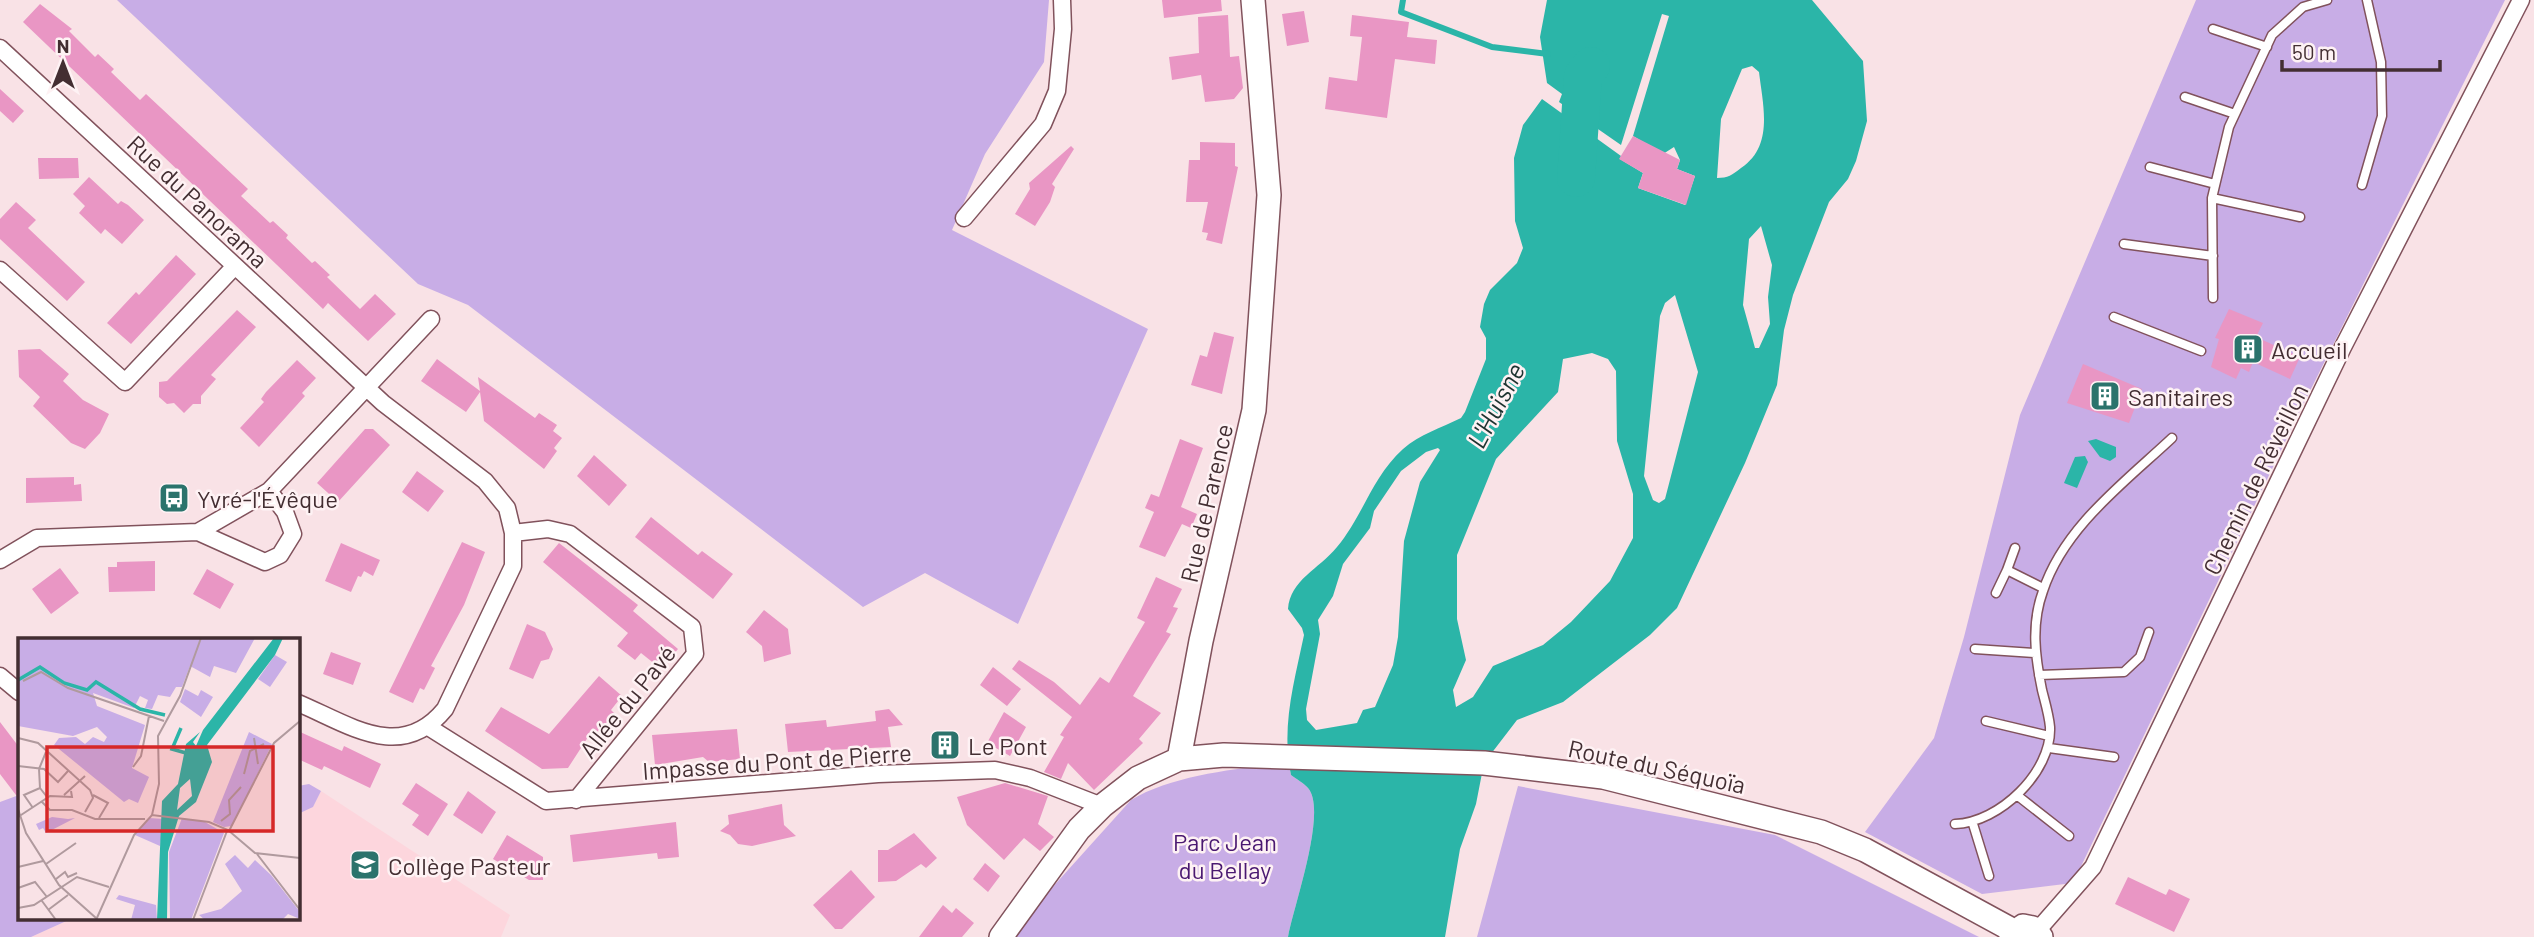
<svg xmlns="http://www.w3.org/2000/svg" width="2534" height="937" font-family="Barlow,sans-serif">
	<rect width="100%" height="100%" fill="#f9e2e6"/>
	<path fill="#fdd6dd" d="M321,791L510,915L501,937H31L73,918H298V814L313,807Z"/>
	<path fill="#c8ade6" d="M117,0H1049L1044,62L985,154L952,230L1148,329L1018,624L925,573L863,607L468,305L418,284Z
		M2196,0H2505L2297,417L2073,883L1982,894L1865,832L1934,738L1964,637L2020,415Z
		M1288,762L1291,775C1296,779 1304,783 1308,788C1328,811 1293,908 1288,937H1015L1041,900L1131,800C1174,774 1239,769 1288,762Z
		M309,784L321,791L313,807L298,814V786Z
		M1518,786L1775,835L1979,937H1477Z
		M19,795V918H73L31,937H0V802Z"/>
	<path fill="#2bb5a8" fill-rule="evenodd" d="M1547,0H1812L1863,61L1867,121L1856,161L1848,179L1829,202L1793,295L1784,330L1777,385L1745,463L1677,608L1650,635L1563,702L1517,720L1484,763L1476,804L1460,849L1445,937H1288C1293,908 1328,811 1308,788C1304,783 1296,779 1291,775C1281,727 1294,683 1304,635L1302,628L1288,609C1290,580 1319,569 1337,547C1363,516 1372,477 1403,449C1420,434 1441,428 1461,418L1465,412L1486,359V338L1480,327L1484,304L1490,290L1517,263L1523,248L1515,221L1514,158L1523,125L1542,99L1621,156L1620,159L1643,173L1638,188L1685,205L1695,176L1677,169L1680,160L1674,147L1663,154L1633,136L1669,16L1662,14L1621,145L1559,102L1562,94L1547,83L1540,37ZM1752,66L1759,72C1763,106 1774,146 1741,168C1732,175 1728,178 1717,178L1721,119L1742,69ZM1761,226L1772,265L1768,297L1770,324L1759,348H1755L1743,305L1749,239ZM1675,295L1698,372L1665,499L1659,503L1653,500L1644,476L1660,316L1665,303ZM1592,353L1608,359L1616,371L1617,441L1633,494V538L1610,581L1571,622L1543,645L1493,666L1473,697L1456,707L1453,690L1466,660L1457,619V555L1496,459L1558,392L1563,359ZM1438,448L1440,450L1420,482L1404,541L1398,637L1393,665L1375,707L1363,710L1357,723L1316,730L1307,720L1306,709L1320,634L1318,620L1333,596L1343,564L1370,528L1374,511L1401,471L1426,452Z
		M2096,439L2116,447V457L2110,461L2100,457L2088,441Z
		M2085,456L2088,462L2077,488L2064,483L2075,457Z"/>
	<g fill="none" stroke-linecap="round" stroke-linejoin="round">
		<path stroke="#2bb5a8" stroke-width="6" d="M1403,0L1401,12L1492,47L1548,54"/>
		<path stroke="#2bb5a8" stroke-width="38" d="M1576,178L1583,76L1591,66"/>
	</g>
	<path fill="#e996c4" d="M1162,0H1221L1222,11L1164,18Z
		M40,4L72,29L69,31L95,57L98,54L114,69L111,72L140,100L146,94L248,189L241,196L270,223L273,221L288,235L286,238L312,263L315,261L330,275L327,277L360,309L375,294L396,314L368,341L328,303L323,309L23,22Z
		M1304,11L1309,42L1287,46L1282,14Z
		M1228,15L1230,57L1239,56L1243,88L1234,99L1205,102L1201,75L1172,80L1169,57L1199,53L1198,17Z
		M1352,15L1409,22L1407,37L1437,40L1435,64L1395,59L1387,118L1325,109L1329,77L1357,81L1362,37L1350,36Z
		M0,89L24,111L13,123L0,111Z
		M1633,136L1680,160L1677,169L1695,176L1686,205L1638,188L1643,173L1619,159Z
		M1200,142L1235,143V166L1238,167L1222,244L1206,240L1208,233L1202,232L1208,202H1186L1189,160H1200Z
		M1071,146L1074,149L1052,184L1055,187L1050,202L1035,226L1015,214L1030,189L1029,183Z
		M38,158H78L79,178L39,179Z
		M89,177L118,204L121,201L128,205L144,220L122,244L105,229L101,234L79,213L85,206L73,194Z
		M16,202L36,220L28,228L85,282L67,301L0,239V219Z
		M176,255L196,274L131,344L107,323L136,292L139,295Z
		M2229,309L2263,323L2256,337L2300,357L2290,379L2253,362L2249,372L2241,368L2236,379L2211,367L2219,339L2215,338Z
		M237,310L256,327L211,375L216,379L201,396V404H193L184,413L174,403L167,404L159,397V382L167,381Z
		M1214,332L1234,337L1222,394L1191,385L1200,355L1207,357Z
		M40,349L69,374L63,381L83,400L109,414L100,433L85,449L71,443L33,406L40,397L19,377L18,350Z
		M437,359L480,391L478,377L535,418L539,413L557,425L553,431L562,438L554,448L557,451L544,469L484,421L480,392L466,412L421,381Z
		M297,360L316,378L302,393L305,396L259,447L240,428L264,402L261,399L266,392Z
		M2083,364L2142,389L2129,423L2067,403Z
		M365,429H373L390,445L338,502L317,483Z
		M1180,439L1203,448L1181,507L1197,514L1191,528L1182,524L1165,557L1139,547L1154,512L1145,508L1151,494L1159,497Z
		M594,455L627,485L609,506L577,476Z
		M417,471L444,491L428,512L402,492Z
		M74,477V485L81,484L82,501L26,503V478Z
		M651,517L698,555L702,551L733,574L713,599L635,537Z
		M462,542L485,552L464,605L431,666L435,668L424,690L420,688L413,703L389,692Z
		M341,543L380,560L373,576L364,571L361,577L358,576L351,592L325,581Z
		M559,543L638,605L633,611L678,649L661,669L641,653L635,660L617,646L628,633L543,562Z
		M155,561V591L109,592L108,567H117V562Z
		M60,568L79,593L51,614L32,589Z
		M207,569L234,584L220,609L193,594Z
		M1156,577L1182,589L1173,607L1178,608L1166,632L1171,634L1133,696L1161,713L1139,739L1143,743L1094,790L1068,763L1061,779L1044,772L1064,737L1060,735L1072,717L1012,669L1019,660L1054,682L1080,705L1100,677L1109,683L1145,622L1137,618Z
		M764,610L788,629L791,654L764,662L762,646L746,632Z
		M527,624L545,632L553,649L549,659L541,661L533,679L509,669Z
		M331,652L361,663L353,685L323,674Z
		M993,667L1021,689L1007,706L980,685Z
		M599,676L622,696L611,710L615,714L593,737L590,734L568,768L542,769L485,731L501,707L549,734Z
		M889,709L903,725L888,727L891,747L788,752L785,724L826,720L827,727L876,721L875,711Z
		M1004,712L1026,727L1010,756L987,743Z
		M0,722L19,747V799L0,774Z
		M737,729L740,759L709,762L703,757L655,765L652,735Z
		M298,731L342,751L344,746L381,764L370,788L324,766L322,770L298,759Z
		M416,783L448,804L428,836L412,825L419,815L402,804Z
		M1005,783L1048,796L1038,824L1054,837L1040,851L1024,838L1004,860L967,825L957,797Z
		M468,791L496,812L482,834L453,815Z
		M782,804L784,825L796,836L752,846L738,844L730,835L720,831L729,824L728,815Z
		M676,822L679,857L658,859L657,853L573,862L570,835Z
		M914,833L937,858L926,868L921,864L896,881L878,882V850H888Z
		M507,835L543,857V880H529L493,859Z
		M985,863L1000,876L988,892L973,879Z
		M851,870L875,897L842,929H835L813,905Z
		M2128,877L2166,895L2169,889L2190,899L2174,932L2115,904Z
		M943,905L952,913L956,908L974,923L962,937H919Z"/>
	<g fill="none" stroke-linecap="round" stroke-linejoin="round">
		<g stroke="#81525c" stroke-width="11">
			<path id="lane" d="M2213,29L2267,47
				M2185,97L2235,114
				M2150,167L2215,184
				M2362,185L2382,116L2381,62L2367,0
				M2212,198L2300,217
				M2124,244L2213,256
				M2213,298L2212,198L2229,127L2272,35L2303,7L2327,0
				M2114,317L2201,351
				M2015,548L2007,570L2043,588
				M1996,593L2007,570
				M1975,649L2035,653
				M2039,675L2124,672L2140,657L2149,632
				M1986,721L2049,736
				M2049,748L2114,757
				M2018,796L2069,836
				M1955,824C1999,823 2052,772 2050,727C2049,715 2045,702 2042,690C2035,656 2031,624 2043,591C2064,527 2125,482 2172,438
				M1973,824L1989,876"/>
		</g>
		<g stroke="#81525c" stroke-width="19">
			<path id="street" d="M0,48L383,403L485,481L507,508L513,533V566L445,709C401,763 350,725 298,703
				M964,218L1043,124L1057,91L1063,29L1062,0
				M0,270L125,382L235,266
				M198,532L269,491L431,319
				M513,533L548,529L570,534L692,627L695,654L576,800
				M0,560L37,538L198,532L265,562L280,555L293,534L285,512L269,491
				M0,676L19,692
				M430,728L546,801L878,774L995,770L1030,778L1102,806
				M2037,931L2093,867L2343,347L2521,0"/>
		</g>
		<g stroke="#81525c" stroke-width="26">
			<path id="secondary" d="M1179,759L1201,641L1254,410L1269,195L1253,0
				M1001,937L1079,829L1102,806L1138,778L1179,759L1224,755L1484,763L1603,777L1821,832L1865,850L2014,931
				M2011,937L2023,926L2033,928L2041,937"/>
		</g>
		<use href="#lane" stroke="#fff" stroke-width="8"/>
		<use href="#street" stroke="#fff" stroke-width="16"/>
		<use href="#secondary" stroke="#fff" stroke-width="23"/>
	</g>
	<defs>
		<g id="building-square" transform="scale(1.575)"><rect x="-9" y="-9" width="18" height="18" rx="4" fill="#2b736c" stroke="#fef2f4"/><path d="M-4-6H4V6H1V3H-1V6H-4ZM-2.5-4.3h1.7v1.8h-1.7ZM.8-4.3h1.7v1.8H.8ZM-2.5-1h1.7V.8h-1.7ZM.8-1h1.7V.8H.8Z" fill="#fff"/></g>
		<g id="bus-square" transform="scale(1.575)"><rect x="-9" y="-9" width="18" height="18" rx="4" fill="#2b736c" stroke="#fef2f4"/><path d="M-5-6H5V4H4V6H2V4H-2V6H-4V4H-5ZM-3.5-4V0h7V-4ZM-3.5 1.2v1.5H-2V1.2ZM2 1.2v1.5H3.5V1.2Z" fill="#fff"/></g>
		<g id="school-square" transform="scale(1.575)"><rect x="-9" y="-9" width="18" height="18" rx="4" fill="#2b736c" stroke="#fef2f4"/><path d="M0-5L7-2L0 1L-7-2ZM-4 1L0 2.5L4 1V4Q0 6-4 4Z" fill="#fff"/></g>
	</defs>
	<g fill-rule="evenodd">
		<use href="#building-square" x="2248" y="349"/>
		<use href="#building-square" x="2105" y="396"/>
		<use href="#bus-square" x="174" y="498"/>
		<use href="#building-square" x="945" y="745"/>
		<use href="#school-square" x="365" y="865"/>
	</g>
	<g text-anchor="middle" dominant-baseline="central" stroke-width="5" stroke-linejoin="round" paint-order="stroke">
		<g font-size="24" fill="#432e32" stroke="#fef2f4">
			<text transform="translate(198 201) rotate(43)">Rue du Panorama</text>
			<text transform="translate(2255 479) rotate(-64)">Chemin de Réveillon</text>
			<text transform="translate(1206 503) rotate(-77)">Rue de Parence</text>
			<text transform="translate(627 701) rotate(-51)">Allée du Pavé</text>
			<text transform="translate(777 761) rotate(-4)">Impasse du Pont de Pierre</text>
			<text transform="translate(1657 766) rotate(12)">Route du Séquoïa</text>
		</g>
		<g font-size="24" fill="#432e32" stroke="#fef2f4" text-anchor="start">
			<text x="2271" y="349">Accueil</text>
			<text x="2128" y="396">Sanitaires</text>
			<text x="197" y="498">Yvré-l'Évêque</text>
			<text x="968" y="745">Le Pont</text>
			<text x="388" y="865">Collège Pasteur</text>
		</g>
		<g font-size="24" fill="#4a1871" stroke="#fef2f4">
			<text x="1225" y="841">Parc Jean<tspan x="1225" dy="28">du Bellay</tspan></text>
		</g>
		<g font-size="26" font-style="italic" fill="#1d3330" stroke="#fef2f4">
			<text transform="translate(1495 405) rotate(-62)">L'Huisne</text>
		</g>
	</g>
	<g transform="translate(18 638)">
		<rect width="282" height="282" fill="#f9e2e6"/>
		<path d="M0,0H237L218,35L196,28L192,39L172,28L164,49H158L152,59L140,57L134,71L127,70L130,62L122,58L116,70L75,55L79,68L127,87L114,130L131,139L120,165L111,161L106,164L36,107L41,100L58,99L67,106L75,99L86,104L89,99L79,89L55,98L0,88ZM257,17L269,24L252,49L240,41ZM167,51L180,58L183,52L195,59L183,79L162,64ZM231,94L254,106L214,188L206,189L195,184ZM34,179L50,181L57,180L28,195L25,190L21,192L18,186ZM131,180L146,181L142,208L117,197ZM164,180L187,184L206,195L173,282H152L151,214ZM217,217L230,230L237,222L253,237L282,274V281L270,276L264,282H187L181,277L203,271L224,253L207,226ZM101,257L138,267L139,282H113L117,267L98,261Z" fill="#c8ade6"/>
		<path d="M256,0H265L257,17L189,107L194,124L178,164L161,178L150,214L149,282H139L144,163L160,146L168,106L182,94L175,104L178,108L185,92ZM172,141L174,158L159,172L162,150Z" fill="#2bb5a8" fill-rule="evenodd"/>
		<path fill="none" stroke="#2bb5a8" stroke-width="3.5" d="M0,42L22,29L46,45L69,52L78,44L122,71L147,77M163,90L154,111L168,115"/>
		<path fill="none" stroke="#b09a9e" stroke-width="2" d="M5,43L23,34L50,50L146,83M0,100L20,105L72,152L75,160L67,174M236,100L240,126M28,114L21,131L22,150L29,159M0,128L26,131L40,144L50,133M115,129L123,118L131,78M226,136L232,113L246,106M46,157L67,138M75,157L90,165L81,180M24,164L32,172H54L77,181H127M15,170L6,157L22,150M0,171L8,195L41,247L78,280M134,177L141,146L140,98L162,58L183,0M0,179L32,158L54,159L53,153M203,183L212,176L211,162L223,149M211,193L256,105L282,83M239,216L282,272M28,226L58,205M0,229L25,223M38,241L47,234L50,239L59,235M0,250L17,244L29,259M24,263L38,282M0,270L16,267L59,239L91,249M30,272L50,257M78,282L116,197L134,177L191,184L210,192L237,215L282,220M175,282L209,193"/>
		<path fill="#d62828" fill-opacity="0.15" stroke="#d62828" stroke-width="3.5" d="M29,109H255V193H29Z"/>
		<rect width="282" height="282" fill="none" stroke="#432e32" stroke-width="3.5"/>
	</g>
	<g transform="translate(63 63)" stroke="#fef2f4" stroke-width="5" paint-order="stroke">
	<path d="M0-5L12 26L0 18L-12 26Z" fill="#432e32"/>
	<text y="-10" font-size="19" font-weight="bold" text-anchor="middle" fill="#432e32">N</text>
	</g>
	<path d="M2282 60v10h158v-10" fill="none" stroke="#432e32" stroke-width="3.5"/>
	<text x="2292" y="60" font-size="21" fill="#432e32" stroke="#fef2f4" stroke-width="5" paint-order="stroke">50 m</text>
</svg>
